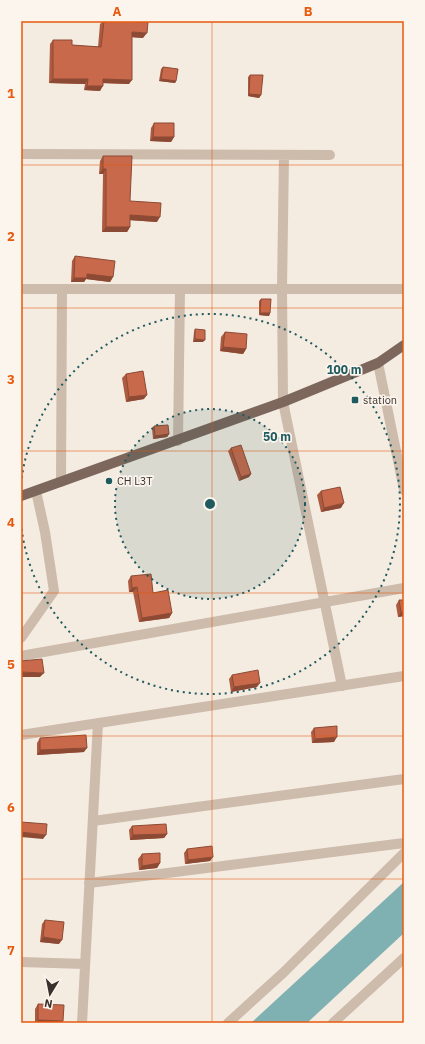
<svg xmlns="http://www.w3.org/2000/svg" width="425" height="1044" font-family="'IBM Plex Sans',sans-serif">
	<rect width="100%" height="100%" fill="#f4ebe1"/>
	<path fill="#7fb0b2" d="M404,882V933L307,1023H251Z"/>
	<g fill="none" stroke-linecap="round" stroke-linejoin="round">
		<path stroke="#cdbbac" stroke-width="10" d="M21,154L330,155
			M284,155L282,289L283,402L342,686
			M21,289H404
			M378,363L404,490
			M178,441L180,289
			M61,482L62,289
			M21,638L54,591L45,532L36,491
			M21,656L404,588
			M21,735L404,676
			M93,821L404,779
			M89,883L404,843
			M21,962L85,964
			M82,1023L98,723
			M228,1023L283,973L404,853
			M333,1023L404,958"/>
		<path stroke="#7d675c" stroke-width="10" d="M21,496L283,402L378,363L404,345"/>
	</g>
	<path fill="#ac5a40" d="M103,21H127L143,38L132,37L129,84L103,83L100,91L84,90L85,84L49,83L50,44L53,40L72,45L98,47L100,24Z
		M163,67L176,81L175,83L159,81L161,69Z
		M250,75L261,95L259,98L248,96V77Z
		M154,123L174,137L171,142L150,141L151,128Z
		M103,156L130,201L157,222L130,220V227L127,232H102L103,174H99L100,161Z
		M75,256L113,277L110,282L86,279L84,282H71L72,261Z
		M261,299L270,313L269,316L259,315V301Z
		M195,329L203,342H193L194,332Z
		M225,332L246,349L243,354L220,351L221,337Z
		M126,374L144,399L126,402L122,378Z
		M154,426L169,434L167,437L153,439L152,428Z
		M231,448L251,474L249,477L239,481L228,451Z
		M321,491L341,508L321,512L317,495Z
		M131,576L153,593L172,613L169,618L139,622L133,592H129L128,581Z
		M399,600L404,616L398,617L396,605Z
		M232,675L257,687L231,692L229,679Z
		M314,728L334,742L312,743L311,732Z
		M40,738L84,752L37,755V743Z
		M132,826L167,834L164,838L130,840L129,830Z
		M187,849L213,857L210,861L185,864L184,853Z
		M142,854L160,863L157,868L139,870L138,859Z
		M45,920L59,944L40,942L42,924Z
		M38,1004L62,1023H35V1009Z"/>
	<path fill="#8c4a34" d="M132,32L147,33L143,38L129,37Z
		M53,79H88L85,84L49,83Z
		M103,79L132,80L129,84L100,83Z
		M161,79L176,81L175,83L159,81Z
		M87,86H103L100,91L84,90Z
		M249,94L261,95L259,98L248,96Z
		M153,137H174L171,142L150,141Z
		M103,169H106L103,174H99Z
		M130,215L160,217L157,222L127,220Z
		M106,227H130L127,232H102Z
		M87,274L113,277L110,282L86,279L84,282H71L74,278Z
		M260,313H270L269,316L259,315Z
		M195,339L205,340L203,342H193Z
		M223,347L246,349L243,354L220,351Z
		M147,395L144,399L126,402L129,397Z
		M169,434L167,437L153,439L155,436Z
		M251,474L249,477L239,481L241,477Z
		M344,503L341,508L321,512L324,508Z
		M137,587L133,592H129L132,588Z
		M401,612H404V616L398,617Z
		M172,613L169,618L139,622L142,618Z
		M21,672L44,673L40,677H21Z
		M260,683L257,687L231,692L234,687Z
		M337,737L334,742L312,743L315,739Z
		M87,748L84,752L37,755L40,750Z
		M21,832L46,835L43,839L21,837Z
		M167,834L164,838L130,840L133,835Z
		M213,857L210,861L185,864L188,860Z
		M160,863L157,868L139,870L142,866Z
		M43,937L62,940L59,944L40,942Z
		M38,1020L63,1021L62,1023H36Z"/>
	<path fill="#c8694b" stroke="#8c4a34" d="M104,21H127L148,22L147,33L132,32V80L103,79V86H87L88,79H53V40H72V45L101,47Z
		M163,67L178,69L176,81L161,79Z
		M250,75H263L261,95L249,94Z
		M154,123H174V137H153Z
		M103,156H132L130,201L161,203L160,217L130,215V227H106V169H103Z
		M75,256L115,261L113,277L87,274V278H74Z
		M261,299H271L270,313H260Z
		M195,329L205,330V340L195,339Z
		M225,332L247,334L246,349L223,347Z
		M143,371L147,395L129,397L126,374Z
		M168,425L169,434L155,436L154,426Z
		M241,445L251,474L241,477L231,448Z
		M340,487L344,503L324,508L321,491Z
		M151,574L153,593L168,590L172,613L142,618L137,587L132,588L131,576Z
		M399,600H404V612H401Z
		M42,659L44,673L21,672V661Z
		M258,670L260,683L234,687L232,675Z
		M337,726V737L315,739L314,728Z
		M86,735L87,748L40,750V738Z
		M21,822L47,824L46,835L21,832Z
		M166,824L167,834L133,835L132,826Z
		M212,846L213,857L188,860L187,849Z
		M160,853V863L142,866V854Z
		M45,920L64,922L62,940L43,937Z
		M38,1004L64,1005L63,1021L38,1020Z"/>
	<path fill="none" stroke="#e8590c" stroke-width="1" stroke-opacity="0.55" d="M212,21V1023M21,165H404M21,308H404M21,451H404M21,593H404M21,736H404M21,879H404"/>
	<circle cx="210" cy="504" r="95" fill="#1f5a5e" fill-opacity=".12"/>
	<g fill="none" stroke="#1f5a5e" stroke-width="2" stroke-dasharray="2 4">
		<circle cx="210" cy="504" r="95"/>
		<path d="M21 484A190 190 0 1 1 21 524"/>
	</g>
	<g fill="#1f5a5e" stroke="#fbf5ee" stroke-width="1.5">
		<rect x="351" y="396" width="8" height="8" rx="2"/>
		<circle cx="109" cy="481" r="4"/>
	</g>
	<g text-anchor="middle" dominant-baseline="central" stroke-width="3.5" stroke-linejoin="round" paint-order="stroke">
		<g font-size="11" fill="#3b302b" stroke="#fbf5ee" text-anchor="start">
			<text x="363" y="400">station</text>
			<text x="117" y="481">CH L3T</text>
		</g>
	</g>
	<circle cx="210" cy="504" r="6" fill="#1f5a5e" stroke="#fbf5ee" stroke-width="2"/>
	<g font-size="12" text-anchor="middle" font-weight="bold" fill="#1f5a5e" stroke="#fbf5ee" stroke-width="3.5" stroke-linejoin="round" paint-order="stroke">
		<text x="344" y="374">100 m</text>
		<text x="277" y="441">50 m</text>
	</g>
	<rect width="425" height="1044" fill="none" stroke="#fbf5ee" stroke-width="44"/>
	<g transform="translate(50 994) rotate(190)" stroke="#fbf5ee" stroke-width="3" paint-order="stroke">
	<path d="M0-3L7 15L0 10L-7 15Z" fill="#3b302b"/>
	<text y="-6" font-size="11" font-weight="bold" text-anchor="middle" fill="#3b302b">N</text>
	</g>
	<rect x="22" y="22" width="381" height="1000" fill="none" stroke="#e8590c" stroke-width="1.5"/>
	<g font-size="13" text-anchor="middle" font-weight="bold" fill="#e8590c">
		<text x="117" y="16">A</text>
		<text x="308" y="16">B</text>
		<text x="11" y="98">1</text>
		<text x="11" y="241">2</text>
		<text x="11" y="384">3</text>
		<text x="11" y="527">4</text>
		<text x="11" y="669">5</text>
		<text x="11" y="812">6</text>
		<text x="11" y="955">7</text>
	</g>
</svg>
